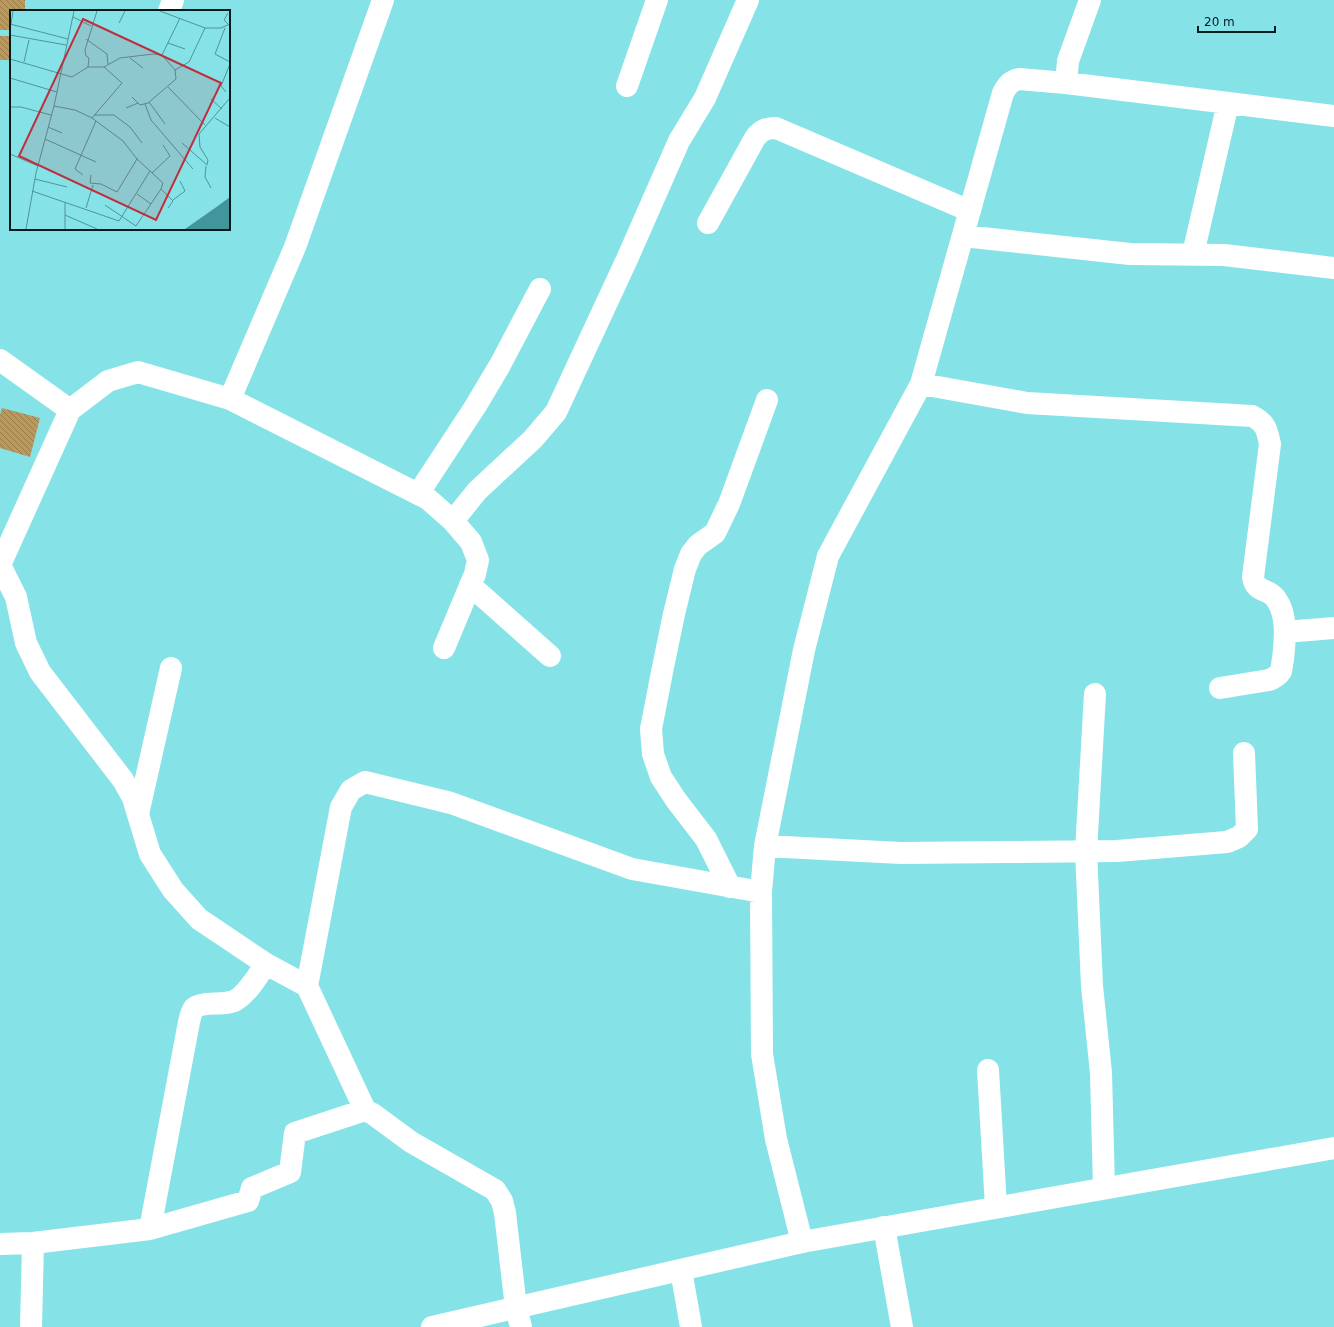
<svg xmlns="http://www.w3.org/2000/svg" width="1334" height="1327" font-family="'DejaVu Sans',sans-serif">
	<defs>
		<pattern id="building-back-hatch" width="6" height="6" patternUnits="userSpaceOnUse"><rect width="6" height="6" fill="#bb985b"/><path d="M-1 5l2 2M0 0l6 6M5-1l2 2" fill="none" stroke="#967b4b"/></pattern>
	</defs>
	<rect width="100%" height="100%" fill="#85e3e8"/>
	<path fill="url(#building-back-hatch)" d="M0,0H25V11H11V30H0Z
		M0,36H11V60H0Z
		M2,408L40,418L30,457L0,448V415Z"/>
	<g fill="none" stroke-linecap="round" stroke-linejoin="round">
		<path stroke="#fff" stroke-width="22" d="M169,11L173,0
			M1066,83L1334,116
			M627,86L657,0
			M708,223L755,138C761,130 766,128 776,128L970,211
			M963,236L1130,254L1224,255L1334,268
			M1193,254L1228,103
			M0,360L70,410
			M921,384L1027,403L1252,416C1266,423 1267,430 1270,444L1253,577C1255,593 1269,588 1276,599C1288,615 1285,641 1283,659C1282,663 1282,668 1281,671C1278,676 1274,678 1269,680L1220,688
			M230,399L295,247L383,0
			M418,494L475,407L500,365L540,289
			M453,521L477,491L533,439L556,412L628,257L679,141L705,98L748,0
			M0,565L70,410L108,381L138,372L230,399L428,499L453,521L471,542L478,560L475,574L444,648
			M0,565L16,597L26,643L40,672L123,780L133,798L150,854L173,890L199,919L266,964L307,986
			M470,585L550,656
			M1285,632L1334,628
			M1095,694L1086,851L1092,986L1101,1073L1104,1188
			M138,814L171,668
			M765,846L901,853L1008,852L1117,851L1227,842L1239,837L1247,829L1244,753
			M730,887L706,839L676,800L661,777L653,754L651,729L662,672L674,614L685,569L691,554L698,545L715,533L729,504L767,400
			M988,1070L996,1207
			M884,1227L902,1327
			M150,1229L189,1022C190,1018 191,1012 194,1008C202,1001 226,1006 236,1000C249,992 257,976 266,964
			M802,1242L776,1139L762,1054L761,892L765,846L804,650L828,556L921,384L1003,93C1007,86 1010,81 1019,79L1066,83L1068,61L1090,0
			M0,1244L33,1243L150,1229L248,1201L252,1188L290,1172L295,1133L365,1110
			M681,1270L691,1327
			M31,1327L33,1243
			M521,1327L516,1308L505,1213L502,1201L495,1190L411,1142L373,1114L365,1110L307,986L341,807L351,790L365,782L451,803L632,869L761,892"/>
		<path stroke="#fff" stroke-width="22" d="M432,1327L802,1242L1334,1148"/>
	</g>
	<g transform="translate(10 10)">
		<rect width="220" height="220" fill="#85e3e8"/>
		<path d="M220,187V219H175L205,198Z" fill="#42969b"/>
		<path fill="none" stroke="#509397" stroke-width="1" d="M150,1L195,18H211L220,14M218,3L214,10L219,15M63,7L81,16M109,13L115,1M0,14L58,29M1,14L3,1M215,18L205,44L220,52M0,25L56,35M76,29L97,44L98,54M158,33L175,39M152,45L170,8M120,48L133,58M0,49L62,67L78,57H94L112,73L82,108M14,52L19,30M78,57L79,48L76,46L75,40L87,1M94,57L110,48L143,44L152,45L165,60L166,69L138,93L130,95L122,87M165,60L179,52L195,18M0,68L47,82M158,77L195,115M216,82L211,76L220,54M201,89L212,99M139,92L155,114M135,94L141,110L183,159M44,96L65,100L82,108L113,131L127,149L153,173L151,179L163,191L158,198M0,97H11L41,105M116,98L128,93M84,105H104L120,117L132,133M205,108L220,117M38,117L52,123M35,129L86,152M172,133L197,155L198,150L190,137L189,124L219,89M0,144L28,156M196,156L195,167L201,178M142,163L160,146L153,135M73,165L65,159L86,111M81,165L80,173L91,174L107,182L127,149M25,169L57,177M22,181L109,211L140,161M127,184L141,194M163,190L175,181L170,171M55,192V219M95,195L126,216L151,179M76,198L83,175M55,205L87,219M16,219L26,163L44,96L64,1"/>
		<path fill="#bf2e3d" fill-opacity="0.15" stroke="#bf2e3d" stroke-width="2" d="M73,9L211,73L146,210L9,146Z"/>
		<rect width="220" height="220" fill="none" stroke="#001c1e" stroke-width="2"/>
	</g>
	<path d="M1198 26v6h77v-6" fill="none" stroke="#001c1e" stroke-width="2"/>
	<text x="1204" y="26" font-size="12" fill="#001c1e" stroke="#85e3e8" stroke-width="3" paint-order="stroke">20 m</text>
</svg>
